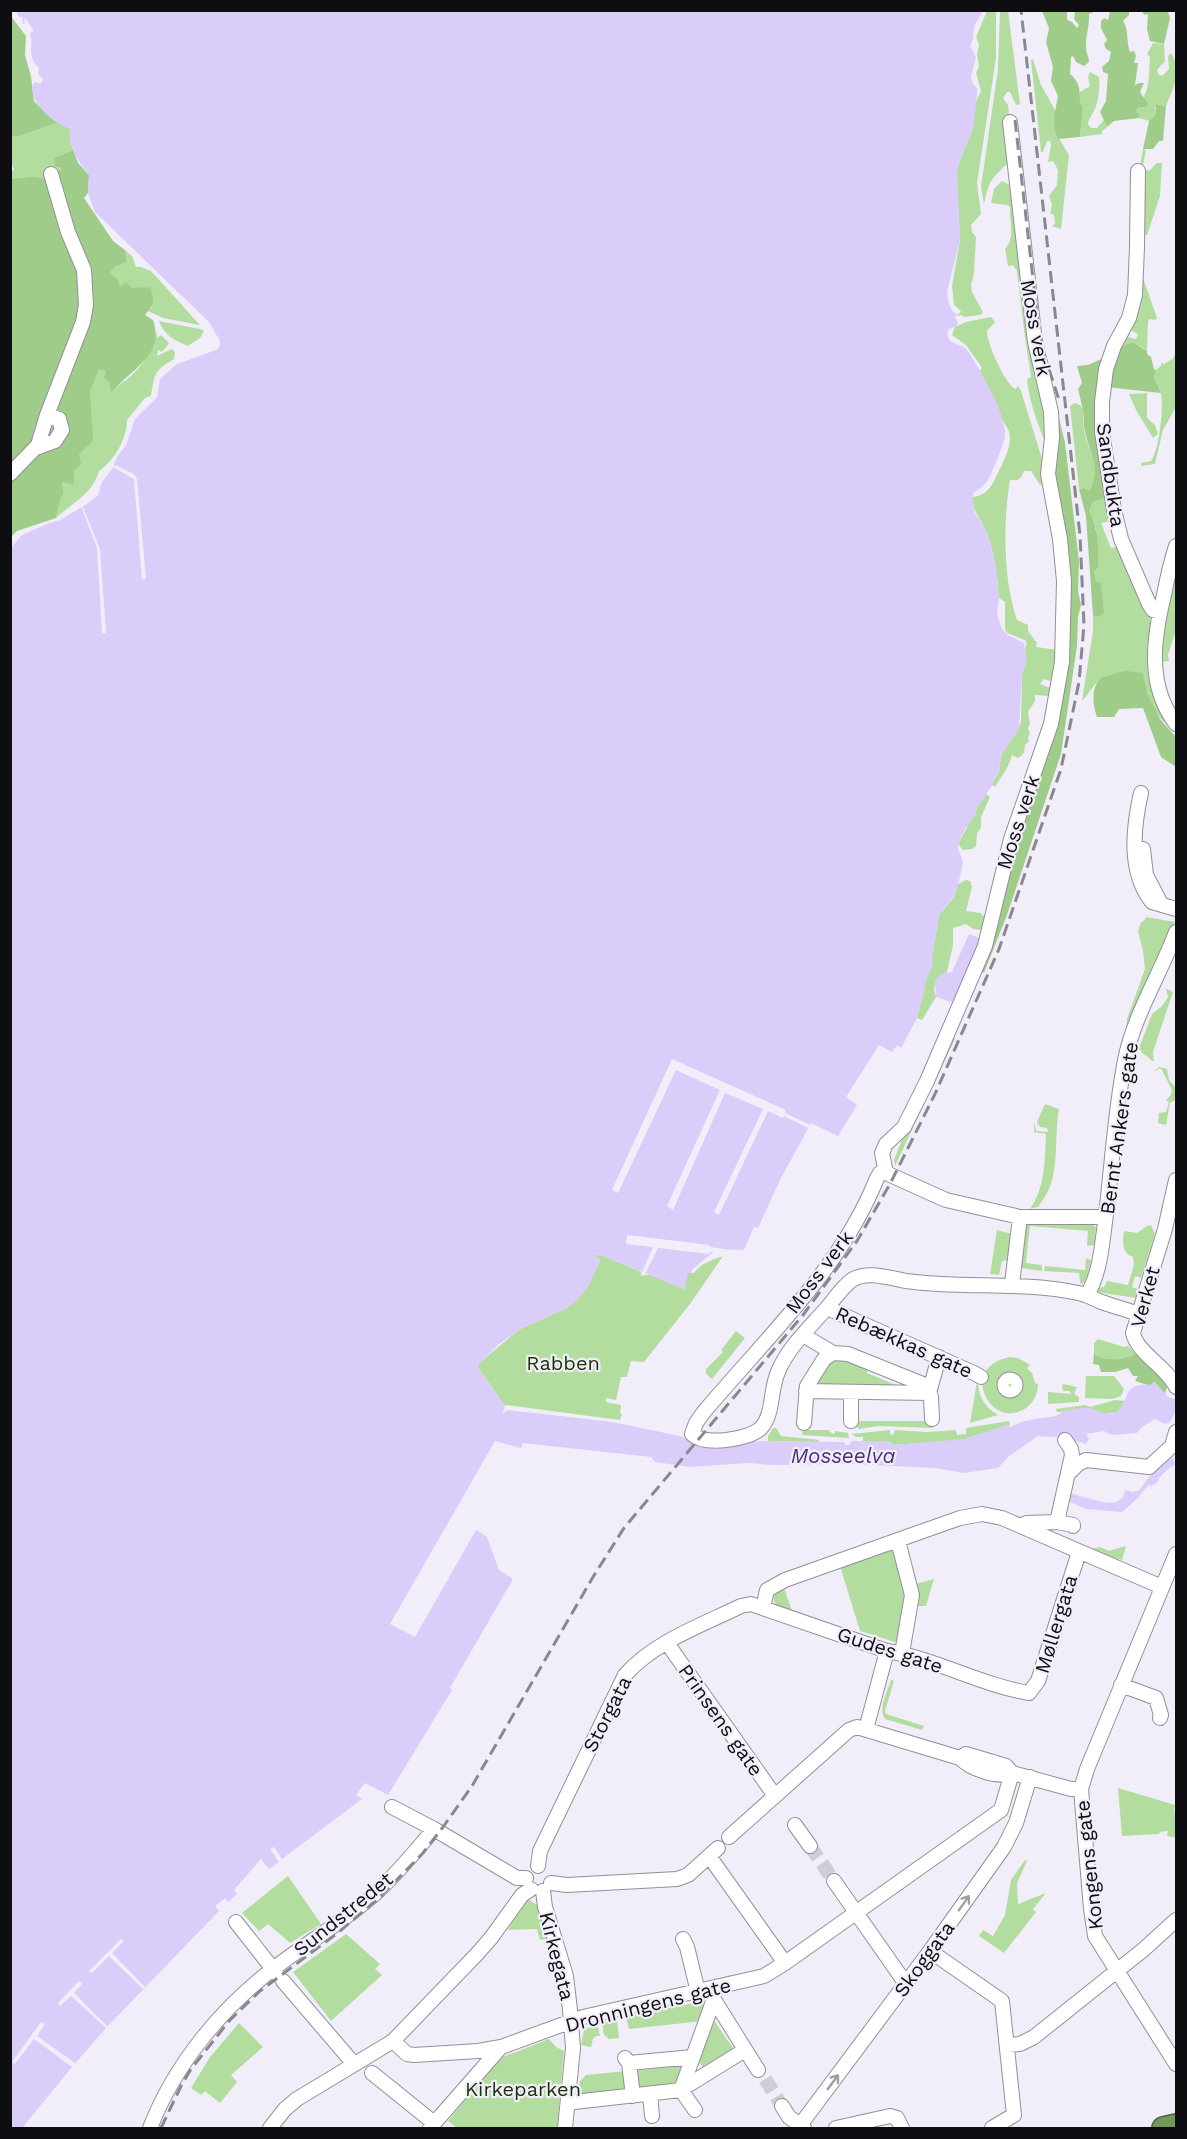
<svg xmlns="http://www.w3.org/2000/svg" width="1187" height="2139" font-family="'Work Sans',sans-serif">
	<rect width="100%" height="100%" fill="#f1eefa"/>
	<path fill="#b3dd9f" d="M987,11H996V58L977,183L981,214L971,225L972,232L976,237L974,273L971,285L972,292L983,312L981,315L964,317L962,315L957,316L961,311L954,305L952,286L960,240L956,175L958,165L973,128L974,106L981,91L976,73L979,66L977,54L979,45L976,37Z
		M1000,11H1008L1020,104L1016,105L1010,92H1007L1003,98L1008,105L1009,115L1008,116L1010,161C992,179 990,177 984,204L981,187L998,69Z
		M1153,43L1164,44L1165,61L1157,70L1158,74L1162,76L1169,69L1168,56L1171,53C1183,72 1173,88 1166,106L1155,107V117L1149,121L1139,118L1140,116L1136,110L1146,101L1143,98C1150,87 1149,70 1150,57L1147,54Z
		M1033,59L1041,85L1055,110V132L1069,155L1061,229L1052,226L1055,223L1054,215L1050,213L1052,205L1049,196L1057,185L1058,170L1053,161L1048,162L1051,145L1050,141H1047L1043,152H1041L1031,60Z
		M1090,72L1099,77C1100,85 1099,98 1096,106C1094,113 1089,117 1088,124L1091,128H1097L1104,120L1107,127L1102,131V134L1080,137L1083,107L1080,103V92L1090,86L1088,77Z
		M59,122L70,129V139L73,150L54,158L63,167L52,186C38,172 29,178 11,179V172L14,170L11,161L10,136H20Z
		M1143,149L1146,150L1143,165L1144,169L1149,171L1157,163H1162L1160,196L1147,235H1142L1143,278L1157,318L1155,320L1150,319L1148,321L1147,351L1140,346L1119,348L1124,336L1136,339L1138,334L1129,329L1143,229L1144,228V207L1139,172Z
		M1002,181L1010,185L1014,193L1047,406L1046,439H1044C1036,420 1029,399 1027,379L1031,377L1024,330L1017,271L1013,265L1008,266L1005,249C1016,237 1009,221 1010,207L1007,205L991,203L994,189Z
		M125,250L132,256L136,267H141L151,271L200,325L163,318L148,311L152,307L132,288L120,287L110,273L114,267L127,262Z
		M991,317L995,322L987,331C987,344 1005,383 1015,389L1018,386L1021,391L1042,459L1045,483L1040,485L1031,471H1024C1020,480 1019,481 1010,480C1003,523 1003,579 1017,620L1028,625V631L1037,643L1036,647L1058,650L1053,682L1044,679L1040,684L1051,688L1049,696L1035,695V701L1028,712L1030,724L1028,728L1030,734L1028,737L1029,741L1025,745L1024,753L1018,758L1012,755C1010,765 1001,777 995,787L992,785C993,780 995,778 998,773C1001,768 999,760 1002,754C1007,743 1017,735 1021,722L1022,673C1028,662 1022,652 1027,644L1025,640L1007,633L1005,629V602L999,598C997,573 994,546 982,523C977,514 973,509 972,497C985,496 991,488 996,477C1001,466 1010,451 1010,438C1010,429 1004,424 1001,417C994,401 987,386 979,371L982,368L966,345L952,335L955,327L966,322Z
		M159,321L200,329L204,331L200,338L188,346C175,341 164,335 159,321Z
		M157,331V338L161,335L169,343L165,349L161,352L158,350L157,356L172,349L175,352L174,359C153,371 155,374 151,396L145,398L127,420C127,439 114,461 99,471C92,495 73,502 56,518L60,501L64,492L62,481L74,471L90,392L99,368L107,371L111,394C117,385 126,381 133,374C147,360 151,350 157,331Z
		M1176,353V407L1163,430L1155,464L1141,466V463L1151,461C1159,450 1164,408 1161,394C1160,389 1156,382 1154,376L1156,370L1161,366V363L1164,364L1172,359Z
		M1147,393V418L1155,425L1158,434L1153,438L1136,410L1129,394Z
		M1075,403L1081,406C1085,413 1083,421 1084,430C1088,452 1103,466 1089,491L1084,488L1079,489L1070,406Z
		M1108,497L1111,521L1101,523L1111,548L1116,547L1118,549L1149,612C1153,626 1147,641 1147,655C1146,681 1154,700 1165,722C1153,715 1144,687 1143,674C1130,670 1112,672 1100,679C1096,682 1087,696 1082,701L1093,631V616L1099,617L1094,570L1096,529L1089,511L1093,502Z
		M1176,569V630L1168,655L1169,661L1163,662C1161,639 1169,591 1176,569Z
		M986,794L990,797L981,817V828L977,833L976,846L972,849L963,850L958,844C965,831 972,819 977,807C980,801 984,799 986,794Z
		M966,880L970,881L972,887L966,911L980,913L985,917L982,930L973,929L966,924L953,928V945L947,972L937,979L934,989L936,997L922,1020L917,1018C920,1006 923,994 925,983C927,974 934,967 932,958L939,915L954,897L958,884Z
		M1146,917L1175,922L1126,1036L1127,1019L1145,969L1143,951L1138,931L1141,922L1144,921Z
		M1166,989L1173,992L1153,1052L1154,1061H1152L1148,1057L1142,1053L1141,1050L1138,1051L1152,1014L1162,1006L1168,997Z
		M952,1038L955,1039L895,1166L894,1160L901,1142Z
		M1159,1067L1167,1069L1169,1080L1176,1088L1175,1100L1170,1103L1166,1125L1158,1123L1159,1113L1166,1112L1169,1102L1166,1100L1171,1095L1172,1090L1162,1070L1160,1068L1153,1072Z
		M1045,1104L1059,1109C1053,1140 1062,1180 1039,1205L1040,1206L1030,1209C1045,1188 1045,1159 1046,1134L1034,1132V1122L1036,1131L1048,1132L1047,1128L1040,1127L1037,1122Z
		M1032,1222L1093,1225L1096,1227L1094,1245L1087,1246L1088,1231L1030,1226L1026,1263L1042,1265V1271L1021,1268L1020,1260L1026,1225Z
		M1151,1225L1155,1234L1141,1278L1135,1276L1132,1287L1137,1289L1136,1298L1097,1292L1098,1288L1104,1287L1107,1281L1128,1285L1134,1265L1133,1257C1122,1253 1122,1242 1124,1231L1137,1233L1147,1226Z
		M997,1230L1012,1234L1009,1260L1002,1261L999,1275L990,1274Z
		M592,1254L603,1256L639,1271L642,1273L641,1275H652L684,1289L688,1272L694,1273C700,1263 713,1260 723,1256L690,1304L644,1362L631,1361L627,1377H621L616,1400L606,1398V1402L621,1405L620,1414H622L620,1420L506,1405L505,1406L477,1366L479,1363L520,1329L569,1307L575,1302L588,1286L600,1260Z
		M1086,1258L1091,1260L1087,1279L1082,1284L1080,1283L1079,1273L1044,1271L1045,1266L1085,1270Z
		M736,1331L745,1338L712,1379L706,1374V1369L723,1352L721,1350Z
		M1098,1339L1124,1347L1128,1346L1136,1354C1121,1360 1108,1362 1094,1354V1343Z
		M833,1357L868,1366L867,1373L905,1389L818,1386L813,1383Z
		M1010,1357L1018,1358L1030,1365L1027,1368L1032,1373L1035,1383L1038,1384C1038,1393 1034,1402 1026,1408C991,1432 957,1367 1010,1357Z
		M1086,1376H1114L1124,1389L1121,1396L1112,1399L1085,1398Z
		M977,1382L978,1383C979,1398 985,1407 998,1415L970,1423Z
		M1063,1384L1077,1387L1074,1394L1079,1397V1402L1048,1404V1392L1072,1394L1069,1391H1063L1062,1387Z
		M1115,1400L1125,1401L1118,1412L1103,1414L1087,1408L1061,1412H1057L1056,1409L1085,1405L1090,1407Z
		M852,1421H933V1428L878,1426L859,1429Z
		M1009,1421L1010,1425L961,1440L893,1445L889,1441L866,1443L863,1442V1437H856L852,1434L890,1430V1434L893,1435L895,1430L927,1432L956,1430L957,1435L966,1434V1428Z
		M773,1428H776L781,1436L819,1440V1442L768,1441V1436Z
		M803,1430H829L831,1433L835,1434V1431L848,1433L849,1438L802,1435Z
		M898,1546L910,1595L898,1643L860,1631L840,1566Z
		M1126,1546L1122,1560L1118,1559L1116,1561L1091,1549L1100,1547L1109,1551Z
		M934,1579L926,1606H915L912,1585Z
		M783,1585L792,1611C782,1608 771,1606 774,1593Z
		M891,1680L894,1681L885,1711L886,1714L924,1726L922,1730L885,1719C878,1708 887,1692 891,1680Z
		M1118,1788L1175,1805L1174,1812L1176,1813V1838L1167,1836L1168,1831L1160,1832L1159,1834L1122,1836Z
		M1025,1860L1027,1861L1017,1883L1018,1904L1046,1893L1033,1909L1036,1912L1004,1953L979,1936L983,1930L993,1936L1005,1915L1011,1880Z
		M288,1876L321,1924L290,1943L268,1924L259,1931L242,1913Z
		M528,1899L537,1905L548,1939L540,1940L537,1929L508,1930L519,1908Z
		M346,1934L380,1964L375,1969L382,1975L331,2021L293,1972Z
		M703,2001L707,2010L703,2021L629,2029L626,2017Z
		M711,2016L735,2051L705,2071L697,2058Z
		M617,2019L619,2038L609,2039L604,2035L602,2023Z
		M239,2023L263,2047L231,2075L237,2082L220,2103L205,2091L201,2095L191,2088L210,2057Z
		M597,2024L600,2036H596L593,2039L591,2047L581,2045L584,2030Z
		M549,2039L556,2047L564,2051L557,2128H457L448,2121L500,2058Z
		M681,2066V2084L635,2089L633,2071Z
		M626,2071L629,2089L578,2094L580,2081L586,2075Z"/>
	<path fill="#9fcc88" d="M1042,11H1067V20L1072,22L1077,28L1079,25L1074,19L1075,11H1096L1089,14C1090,25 1085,37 1086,48C1086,53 1089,57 1089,62L1084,66L1076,62L1073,56L1071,57L1070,74C1080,82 1080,91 1080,103L1083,107L1080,137L1058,139L1055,132L1054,117L1058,96L1051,81L1053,67L1046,42L1049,28Z
		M1110,11H1129V15L1123,21C1129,30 1126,42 1130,52L1134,51L1136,56L1134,63H1138L1135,85L1139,83H1144L1140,92L1148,104L1145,107H1139L1136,110L1140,116L1139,118L1114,121L1107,127L1100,112L1106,101L1108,74L1103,72L1102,67L1109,61L1111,52L1106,49L1104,44L1107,40L1101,28V21L1104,18L1108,20Z
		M1141,11L1168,12L1170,18L1164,44L1150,41L1147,29L1148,14L1145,15Z
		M10,15L26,36L25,55L31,76L34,101L48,115L59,122L20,136H11Z
		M1156,105L1166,106L1163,141H1159L1153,149H1143L1149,121L1155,116Z
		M73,150L78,163L89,175L88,193L84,198L113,241L125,250L127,262L114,267L110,273L118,280L120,287L126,282L132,288L150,287C155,299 154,305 145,315L153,320C166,357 128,370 111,394L109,382L104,378L106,371L99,369L90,392L93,441L79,454L81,464L74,471V484L62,482L64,492L60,501L56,518L17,531L11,537V179C29,178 38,172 53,186L57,174L62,168L55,166L54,158Z
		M1134,343L1147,351V354L1151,357L1154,369L1156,370L1154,377L1161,393L1106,387L1119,348L1128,344Z
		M1106,357L1108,497L1093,502L1089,511C1098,529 1099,547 1098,567L1094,571L1096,582L1101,583L1104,613L1099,617L1093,616L1086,516L1079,489L1084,488L1089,491C1102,469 1089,452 1085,431C1083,425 1085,419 1083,412C1082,405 1080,397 1078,389L1082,383L1077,366L1088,365Z
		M1056,406L1065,443L1079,561L1078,591L1081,605L1078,617L1077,646L1061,754L1007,915L984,973L979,971L1067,650L1050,472Z
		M1126,671L1143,673L1147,693L1160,719L1176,737V767L1161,757L1143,708L1119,709L1114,717H1097C1093,707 1091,689 1099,680C1102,676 1120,672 1126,671Z
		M1094,1354C1108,1362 1121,1360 1136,1354L1164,1380L1167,1386L1165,1394L1154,1382L1150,1386L1135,1381L1138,1376H1133L1128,1368L1115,1372H1101L1099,1365L1093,1364Z"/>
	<path fill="#dbcdfa" d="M16,11H983L974,26L973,39L970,46L976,57L971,77L973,84L977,88V96L973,128L957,169L960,240L947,292L949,305L954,313L958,314L955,317L958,322L957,326L949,329L947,334L950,341L964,347L968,351C981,373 1004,408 1005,435C1005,442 992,474 987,481C984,487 977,489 973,494V503L975,513L986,530L996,566L999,598L997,614L1001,627L1006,634L1024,643L1027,661L1022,673L1019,729L1002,754L998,773L994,778L993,784L977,808L975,816L965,829L958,844V849L963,862L961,872L956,893L939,915L932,958L933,964L925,984V990L917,1018L901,1048L897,1045L892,1052L879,1045L846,1097L857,1105L838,1136L811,1123L780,1180L758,1228L754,1227L744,1250L717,1249L693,1269L691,1273H688L684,1289L603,1256L592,1254L601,1260L588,1286L575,1302L569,1307L520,1329L498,1345L477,1366L505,1406L502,1414L508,1410L612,1422L680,1436L696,1443L768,1441L844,1442L845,1445H849L852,1441H889L893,1445L965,1439L1007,1425L1011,1427C1024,1418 1042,1419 1056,1416C1059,1415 1061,1412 1064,1411C1069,1409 1081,1408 1087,1408C1098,1409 1103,1416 1114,1413C1131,1407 1119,1381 1151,1385L1155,1382L1168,1397L1174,1399L1176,1398V1411L1169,1423L1165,1424L1155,1419L1142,1427L1137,1433L1112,1435L1104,1431L1086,1434L1089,1439L1086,1444L1066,1438L1038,1436L1009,1456L998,1468L963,1473L935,1468L849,1464L773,1465L747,1463L690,1467L655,1462L651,1457L523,1443L521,1448L495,1441L390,1624L415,1637L476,1530L487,1537L499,1570L513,1579L450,1688L452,1690L388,1795L365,1783L356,1795L362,1799L282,1859L274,1847L270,1849L279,1862L269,1869L261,1859L234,1890L237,1894L228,1902L225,1898L215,1906L219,1911L106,2028L72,2067L22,2128H11V548L22,535L49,523L60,520L87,504L98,495L102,482L113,468L117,457L126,445L135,419L157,397L160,379L177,364L216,350L219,348L220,341L209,322L95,212L88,193L89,175C78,161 68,148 70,129C54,123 31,105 32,86L35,82L41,84L43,79L38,74L39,68C26,56 34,46 30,33L34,31L25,18L24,19L25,24H23L22,17H19Z
		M969,934L982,939L954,1003L936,997L935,981L942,973L952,972Z
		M1173,1458L1175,1464C1168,1470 1161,1473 1157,1483L1151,1486L1148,1485L1138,1498L1122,1512L1086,1509L1068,1501L1069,1493L1102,1502L1115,1503L1123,1497L1125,1490L1133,1492L1140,1490C1146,1479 1163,1460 1173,1458Z"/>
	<path fill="#f1eefa" d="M115,465L134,474L137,479L146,579H142L134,479L118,470L114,467Z
		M83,507L100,549L106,633H102L97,548L84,514L82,508Z
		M672,1059L786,1110L785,1113L810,1125L808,1128L784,1116L783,1118L768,1111L719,1215L714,1212L763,1109L725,1093L673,1210L667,1206L720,1090L676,1070L618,1193L612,1190Z
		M627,1235L710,1245V1247L724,1249V1251L710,1252L709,1254L658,1248L644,1276L641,1275L653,1247L626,1244Z
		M121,1939L124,1941L112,1953L146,1988L144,1990L109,1956L92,1973L89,1971Z
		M79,1981L82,1984L74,1993L108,2027L106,2028L71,1996L60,2006L58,2003Z
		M41,2022L45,2024L37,2036L75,2063L72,2067L34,2039L15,2064L12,2062Z"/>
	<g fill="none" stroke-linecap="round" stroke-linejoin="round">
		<path stroke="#cfccd7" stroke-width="14" stroke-dasharray="14 7" stroke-linecap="butt" d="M810,1846L834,1881
			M765,2079L782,2106"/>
		<g stroke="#928f9a" stroke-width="16">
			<path id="minor" d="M1010,122L1035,342L1051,412L1052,438L1048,474L1060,539L1064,581L1062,662L1051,724L1011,839L985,946L927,1081L904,1127L886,1144L882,1153L886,1173H880L877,1178C841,1269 765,1339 703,1413L696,1423L692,1434C704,1446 749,1440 761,1428C774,1414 770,1389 778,1372C787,1349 808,1329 825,1310C834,1300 841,1288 852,1280C866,1270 890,1278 906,1281C963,1289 1021,1281 1078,1293C1086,1294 1092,1298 1099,1301C1112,1306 1125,1309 1138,1314
				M1138,171L1137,247L1135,295L1129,318L1114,346L1106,369L1102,402V432L1114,510L1121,539L1149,604L1153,610L1160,612
				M36,448L55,441L62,430L59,419L47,415
				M10,474L38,445L47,415L83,322L86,305L84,270L68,232L51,174
				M1176,546C1171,562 1167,579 1164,595C1153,640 1147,686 1176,724
				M1141,793C1133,828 1128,872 1152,902L1176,909
				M1143,849L1146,875L1161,904
				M886,1173L946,1200L1020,1217H1105
				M1176,1180L1165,1229L1133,1333C1137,1353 1167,1367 1176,1387
				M1012,1284L1020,1217
				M1087,1295C1101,1272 1102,1242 1106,1215C1112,1164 1115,1111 1125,1060C1134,1015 1160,975 1176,932
				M827,1308L976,1374L981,1377
				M803,1335L833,1353
				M1004.5 1385a5.5 5.5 0 1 1 11 0a5.5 5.5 0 1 1-11 0Z
				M806,1391L929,1393
				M932,1419L931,1397L929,1393L939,1357
				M851,1421V1393
				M804,1423L807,1386L824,1359L833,1353L848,1354L930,1387
				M1068,1474L1078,1464L1086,1460L1149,1467L1172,1446L1176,1432
				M1057,1522L1073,1525V1526
				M1026,1523L1057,1522L1072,1455L1071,1449L1065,1440
				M898,1541L912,1595L902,1653
				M1176,1554L1087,1769L1081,1789L1091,1909L1095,1936L1176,2064
				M763,1608L767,1590L785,1580L960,1518L982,1514L1002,1518L1162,1587
				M667,1643L775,1796
				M1121,1685L1156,1698L1161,1715L1160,1718
				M866,1729L887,1651
				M960,1758L966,1754L1006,1766L1012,1773
				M392,1807L434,1829L517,1878H526
				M795,1825L810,1846
				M729,1837L849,1730L857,1727L960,1758C971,1769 996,1778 1012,1773L1071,1789H1081
				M709,1856L785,1963
				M538,1866L540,1851L625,1675C654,1642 702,1625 741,1606L751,1604L887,1651C936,1659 981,1685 1029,1693L1038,1681L1079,1552
				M834,1881L906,1984
				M551,1883L567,1885L677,1879L688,1875L718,1848
				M543,1891L545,1907L566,1976L570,2010L573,2048L565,2128
				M236,1922L276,1973
				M683,1939L687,1947L698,1992
				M930,1951L1002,2001L1014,2115L992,2128
				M283,1981L354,2064
				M711,1995L758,2070
				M393,2041L407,2054L414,2055L478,2051L501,2047L583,2017L764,1976L785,1963L1001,1810L1012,1773
				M1007,2045L1020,2044L1034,2037L1143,1950L1176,1920
				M625,2058L629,2063L633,2096
				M629,2063L693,2057
				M372,2073L434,2123
				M684,2084H690L745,2050
				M681,2090L695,2110
				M650,2094L652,2116
				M574,2102L681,2090L714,1999
				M782,2106L789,2117L804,2128
				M150,2128C175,2064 222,2007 277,1966C310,1941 345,1920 376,1893C397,1873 416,1851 434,1829
				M270,2128L285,2109L297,2099L393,2041L477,1954L491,1938L522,1895L531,1889
				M430,2128L501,2047
				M798,2128L930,1951L1004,1847L1016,1823L1030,1777
				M836,2128L890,2116L897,2118L902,2128"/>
		</g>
		<g stroke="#4e6841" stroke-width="24">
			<path id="highway" d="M1163,2128L1176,2125"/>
		</g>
		<use href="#minor" stroke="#fff" stroke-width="14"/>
		<use href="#highway" stroke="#70995b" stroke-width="21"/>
		<path stroke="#898790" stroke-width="3" stroke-dasharray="12 6" stroke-linecap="butt" d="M1015,120L1038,323L1045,357L1060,403
			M161,2128L181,2086L191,2069L230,2020L260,1991L339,1932L381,1896L423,1853L443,1827L472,1786L593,1577L624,1528L803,1315L857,1241L890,1184L935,1094L999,949L1061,769L1079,682L1084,625L1080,535L1021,10"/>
	</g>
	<defs><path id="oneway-shaft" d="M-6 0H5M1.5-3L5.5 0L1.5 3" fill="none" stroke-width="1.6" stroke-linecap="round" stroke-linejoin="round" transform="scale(1.5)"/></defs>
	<g stroke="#9f9ea0">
		<use href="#oneway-shaft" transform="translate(964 1903) rotate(-55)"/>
		<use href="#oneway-shaft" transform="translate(833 2082) rotate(-53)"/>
	</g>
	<g text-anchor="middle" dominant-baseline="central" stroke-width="4.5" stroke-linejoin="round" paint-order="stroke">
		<g font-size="20" fill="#0e0d11" stroke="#f1eefa">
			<text transform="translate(1036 328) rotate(80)">Moss verk</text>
			<text transform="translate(1111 475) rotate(82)">Sandbukta</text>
			<text transform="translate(1018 822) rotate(-72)">Moss verk</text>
			<text transform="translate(1119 1128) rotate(-82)">Bernt Ankers gate</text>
			<text transform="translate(819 1272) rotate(-53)">Moss verk</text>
			<text transform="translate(1145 1297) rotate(-75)">Verket</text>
			<text transform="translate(904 1342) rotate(24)">Rebækkas gate</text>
			<text transform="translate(1056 1624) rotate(-73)">Møllergata</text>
			<text transform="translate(890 1650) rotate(18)">Gudes gate</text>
			<text transform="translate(607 1714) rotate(-63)">Storgata</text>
			<text transform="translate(721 1720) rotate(55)">Prinsens gate</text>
			<text transform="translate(1089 1865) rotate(-96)">Kongens gate</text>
			<text transform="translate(343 1914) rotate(-39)">Sundstredet</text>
			<text transform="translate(557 1956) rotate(76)">Kirkegata</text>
			<text transform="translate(924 1959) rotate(-54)">Skoggata</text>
			<text transform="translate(648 2005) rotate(-14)">Dronningens gate</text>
		</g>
		<g font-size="20" fill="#173304" stroke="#f1eefa">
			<text x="563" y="1363">Rabben</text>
			<text x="523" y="2089">Kirkeparken</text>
		</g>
		<g font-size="21" font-style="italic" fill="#4e2c7e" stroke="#f1eefa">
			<text x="843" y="1455">Mosseelva</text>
		</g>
	</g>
	<rect width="1187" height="2139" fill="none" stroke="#0e0d11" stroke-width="24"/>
</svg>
